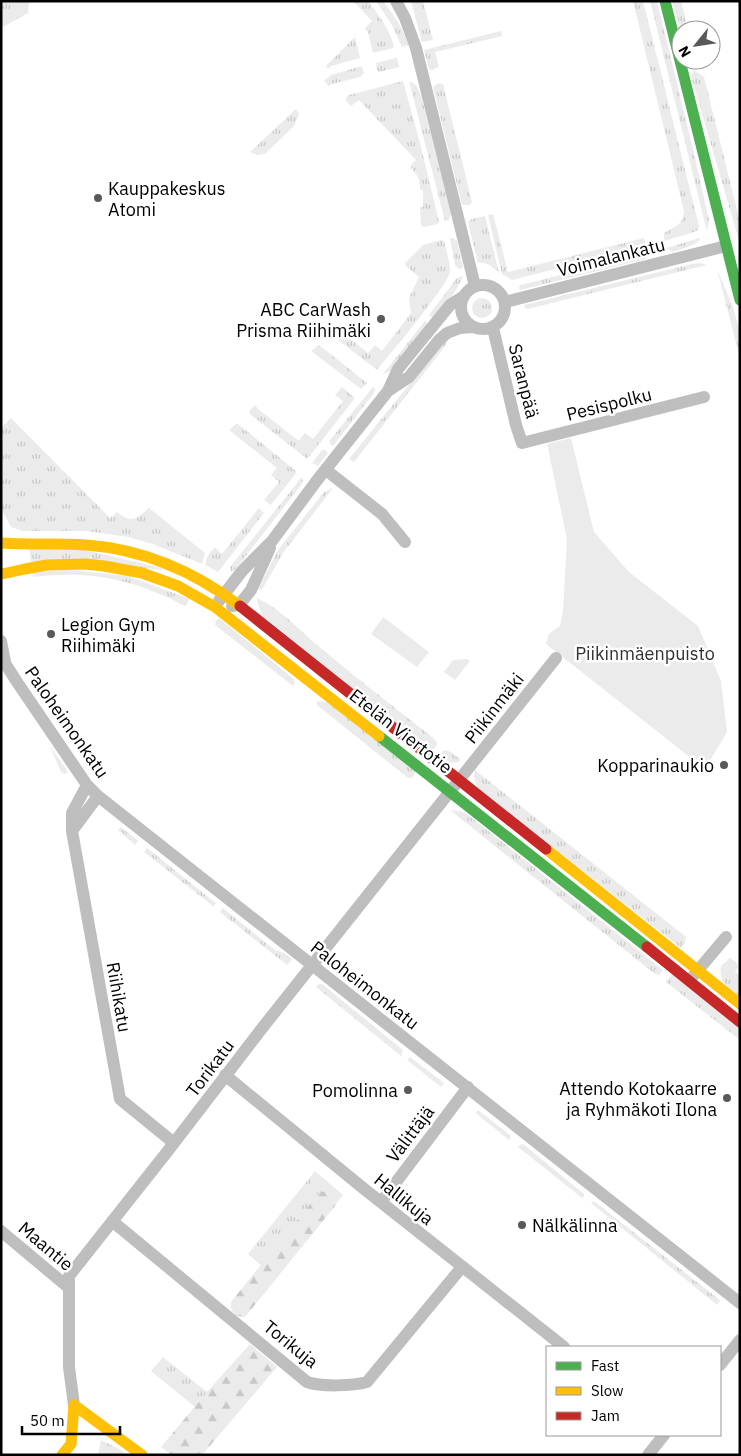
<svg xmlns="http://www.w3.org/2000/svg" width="741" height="1456" font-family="'IBM Plex Sans',sans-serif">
	<defs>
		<pattern id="grass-tufts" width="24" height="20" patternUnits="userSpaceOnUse" patternTransform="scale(1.25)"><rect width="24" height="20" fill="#ebebeb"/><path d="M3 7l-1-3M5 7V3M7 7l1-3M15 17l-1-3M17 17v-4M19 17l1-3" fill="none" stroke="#c8c8c8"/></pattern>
		<pattern id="forest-firs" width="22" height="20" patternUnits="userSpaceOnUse" patternTransform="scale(1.25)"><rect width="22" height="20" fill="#ebebeb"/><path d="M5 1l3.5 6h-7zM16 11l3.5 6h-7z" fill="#c8c8c8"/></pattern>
	</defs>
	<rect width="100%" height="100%" fill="#fff"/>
	<path fill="url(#grass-tufts)" d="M1,1H29L28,13L1,28Z
		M353,1H368C379,16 391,30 394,48L373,53L368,32L365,28L372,21Z
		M376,1H383C394,15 403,28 408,45L402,47L392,25Z
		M411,1H423L433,40L422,42Z
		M633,1H643L699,226L698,230L694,232L664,241V233C676,226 682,226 684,211Z
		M650,1H657L693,149L709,220L707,231Z
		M672,1H681L688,30H681Z
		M501,31L502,36L435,52L439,66L433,70L429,69L424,50Z
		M355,37L360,58L331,66L328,69L326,66Z
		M397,58L399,67L379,72L377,70L376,63Z
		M362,66L364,73L360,77L332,84L329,86L324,81L331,75Z
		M694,70L704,77L740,222V244L694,86L691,76Z
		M403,81L420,143L439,222L438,224L424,227L421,225L420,207H423V190H420C420,179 418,176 411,168V165L416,160L359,100L351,106L346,101V98L349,95Z
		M409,81L416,85L421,95L451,213L449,220L445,221Z
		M438,83L443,84L472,202L470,205H462L433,87Z
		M296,109L299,114L294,126L265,154L257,155L250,152Z
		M493,214L508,272L644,238L646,246L512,280L502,274L488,215Z
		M485,216L499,273C492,267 488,262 478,263L468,222L472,219Z
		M450,238H453L457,241L463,268L459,269L455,265Z
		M699,238L700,240C692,247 682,249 672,252L667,248Z
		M441,240L444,241C446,250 450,262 450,271C450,283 388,357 377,370L337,339L336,334L337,328L368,353L375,345L382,351L411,313L409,298L419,277L406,266L405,263L423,245Z
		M648,253V257L646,259L520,290L519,287L521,285Z
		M700,263L707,265L531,308L526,309L524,305L692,264Z
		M717,269L733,307L740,333V358Z
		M463,276C457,292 445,305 434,319L429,315L457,278Z
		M472 308a10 10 0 1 1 20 0a10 10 0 1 1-20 0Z
		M425,321L429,325L393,370L383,374Z
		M446,339L447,342L446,345L354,462L349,459Z
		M319,345L367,383L361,389L311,351Z
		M342,387L355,398L308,458H306L250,414L249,411L255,405L258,409L299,441L305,433L313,439L343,401L335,395Z
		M373,387L375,389L374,393L333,446L330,444V440Z
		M11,418L110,518L117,512C131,524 137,519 149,508L205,553L202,564L153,544L128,537L87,531H22L11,527L1,509V428Z
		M236,424H238L296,471V473L271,505L264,500L279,482L271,475L277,468L229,430Z
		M322,450H325L328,453L318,466L312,463Z
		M302,477L303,481L301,485L238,566L232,572L231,571L230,567Z
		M333,488L283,553L263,588L261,590L258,589L278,550L324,492Z
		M259,508L264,513L218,572L205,565L208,555L215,547L222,554Z
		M29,549L85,550L170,570L31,562Z
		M68,570L128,576L190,599L185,606C133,579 91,570 33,577L32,572Z
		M257,598C282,610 297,628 317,645C355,677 394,707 432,737L437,742V745L432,751L264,617L259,608Z
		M219,618L294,679L295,683L293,686L215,625L216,621Z
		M317,701L327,702L416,772L412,778H408L317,705Z
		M50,746L68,772L65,774L61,772Z
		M445,750L451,752L460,759L459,762C451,764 445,760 439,756L442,752Z
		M475,770L686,937L685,942L681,948L477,787L474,777Z
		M450,810L460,811L467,814L663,970L659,975L655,974Z
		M121,827L138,841L135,845L118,830Z
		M147,848L212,900L216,903L213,906L144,852Z
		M223,908L275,950L284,953L292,959L287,965L220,912Z
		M730,958L736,962L738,967L735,972L740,975V999C729,988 718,982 721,966Z
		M672,974L740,1029V1040L666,982Z
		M319,984H322L403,1050L401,1056L316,987Z
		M410,1057L444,1083L441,1087L407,1060Z
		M478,1110L510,1135L511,1138L509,1140L478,1115L476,1113Z
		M523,1144L584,1194V1197L582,1198L518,1147L520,1145Z
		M315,1171L343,1195L276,1278L248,1254Z
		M592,1202H595L720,1300L717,1305L591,1203Z
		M163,1357L207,1392L195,1407L151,1371Z
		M101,1440L119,1449L126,1455H98Z"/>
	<path fill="url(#forest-firs)" d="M320,1192H327L334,1198L335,1206L245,1317L236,1316L231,1309V1302Z
		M250,1344L277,1367L202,1455H171L161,1447L207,1392Z"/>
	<path fill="#ebebeb" d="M571,438L594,532L629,572L698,626L721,681L727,732L705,769L546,644L549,634L560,626L563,611L567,539L547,444Z
		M383,617L429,652L417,667L371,634Z
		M467,659L470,661L455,680L444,672L453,660Z"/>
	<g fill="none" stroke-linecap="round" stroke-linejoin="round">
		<path stroke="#bebebe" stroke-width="12" d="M396,1L405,18L416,48L475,286
			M461 307a22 22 0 1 1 44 0a22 22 0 1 1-44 0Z
			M505,302L726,246
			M493,328L516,425L522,443L704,397
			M388,391L409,377L439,340L447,333L460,328L472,327
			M326,470L382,514L405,542
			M219,601L242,571L272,541L318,479L388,391L398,369L450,305L464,296
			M232,606L239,605L251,590L270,548
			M1,641L5,662
			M1,657L17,682L87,785L98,796L740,1303
			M87,785L72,813V831L120,1099L174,1143
			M72,831L98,796
			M694,975L726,937
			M225,1075L363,1188L564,1347
			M381,1202L468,1087
			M112,1221L307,1382C321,1387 353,1386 367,1382L462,1267
			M1,1231L69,1288
			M720,1365L740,1340
			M74,1405L69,1367V1276L167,1152L263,1027L556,658
			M648,1455L664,1435"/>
		<path stroke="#4caf50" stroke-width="11" d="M665,1L740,300
			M379,736L647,947"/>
		<path stroke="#ffc107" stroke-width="11" d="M2,543C30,545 58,543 86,545C142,549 195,572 240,606
			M2,574L25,569L47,565L85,564L104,566L142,573L178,586L215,607L379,736
			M546,849L740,1004
			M74,1405L142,1455
			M62,1455L71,1444L74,1405"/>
		<path stroke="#c62828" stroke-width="11" d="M240,606L546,849
			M647,947L740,1022"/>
	</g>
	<g fill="#595959" stroke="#fff" stroke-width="2">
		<circle cx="98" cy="198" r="5"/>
		<circle cx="381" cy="319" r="5"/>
		<circle cx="51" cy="634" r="5"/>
		<circle cx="724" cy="765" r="5"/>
		<circle cx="408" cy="1090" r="5"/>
		<circle cx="727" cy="1098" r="5"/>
		<circle cx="522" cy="1225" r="5"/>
	</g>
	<g text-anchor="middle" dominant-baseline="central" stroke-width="5" stroke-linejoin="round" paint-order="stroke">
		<g font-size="18" fill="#000" stroke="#fff" text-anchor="end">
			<text x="108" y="188" text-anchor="start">Kauppakeskus<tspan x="108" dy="21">Atomi</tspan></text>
			<text x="371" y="309">ABC CarWash<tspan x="371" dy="21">Prisma Riihimäki</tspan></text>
			<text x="61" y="624" text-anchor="start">Legion Gym<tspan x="61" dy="21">Riihimäki</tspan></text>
			<text x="714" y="765">Kopparinaukio</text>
			<text x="717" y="1088">Attendo Kotokaarre<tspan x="717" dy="21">ja Ryhmäkoti Ilona</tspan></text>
			<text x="398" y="1090">Pomolinna</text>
			<text x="532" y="1225" text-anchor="start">Nälkälinna</text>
		</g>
		<g font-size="18" fill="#000" stroke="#fff">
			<text transform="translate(611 257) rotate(-14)">Voimalankatu</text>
			<text transform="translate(524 381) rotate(76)">Saranpää</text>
			<text transform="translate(609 404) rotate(-14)">Pesispolku</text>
			<text transform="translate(494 708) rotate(-52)">Piikinmäki</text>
			<text transform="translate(67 722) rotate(55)">Paloheimonkatu</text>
			<text transform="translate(401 731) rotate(38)">Etelän Viertotie</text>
			<text transform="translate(365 985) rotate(38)">Paloheimonkatu</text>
			<text transform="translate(119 997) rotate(80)">Riihikatu</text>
			<text transform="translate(210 1068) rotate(-53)">Torikatu</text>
			<text transform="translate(410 1134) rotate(-53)">Välittäjä</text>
			<text transform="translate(404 1199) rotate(39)">Hallikuja</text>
			<text transform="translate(46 1246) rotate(40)">Maantie</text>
			<text transform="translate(291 1344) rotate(39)">Torikuja</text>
		</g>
		<g font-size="18" fill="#313131" stroke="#fff">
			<text x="645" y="653">Piikinmäenpuisto</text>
		</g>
	</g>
	<rect width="741" height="1456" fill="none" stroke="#000000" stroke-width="5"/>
	<rect x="546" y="1346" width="175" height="90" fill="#ffffff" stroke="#999999"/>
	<rect x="556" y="1362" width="25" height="8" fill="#4caf50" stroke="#999999"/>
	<text x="591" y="1371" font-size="15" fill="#000000">Fast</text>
	<rect x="556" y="1387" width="25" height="8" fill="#ffc107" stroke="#999999"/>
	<text x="591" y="1396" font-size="15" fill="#000000">Slow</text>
	<rect x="556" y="1412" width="25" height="8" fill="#c62828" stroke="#999999"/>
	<text x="591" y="1421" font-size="15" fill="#000000">Jam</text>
	<g transform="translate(696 45) rotate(240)"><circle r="24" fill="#ffffff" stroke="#999999"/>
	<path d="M0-4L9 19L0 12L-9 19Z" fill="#595959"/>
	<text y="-8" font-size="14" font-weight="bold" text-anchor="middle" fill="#000000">N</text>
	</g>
	<path d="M22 1426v8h98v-8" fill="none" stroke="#000000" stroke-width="2.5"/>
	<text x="30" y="1426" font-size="15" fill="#000000" stroke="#ffffff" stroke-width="4" paint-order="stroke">50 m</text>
</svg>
